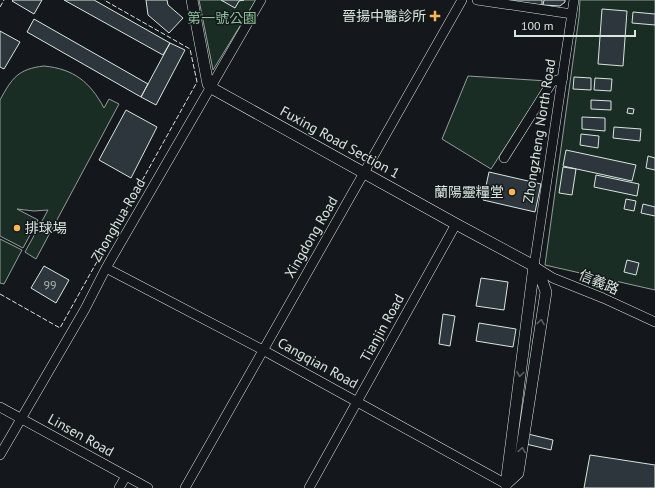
<svg xmlns="http://www.w3.org/2000/svg" width="655" height="488" font-family="'PT Sans','Noto Sans TC',sans-serif">
	<rect width="100%" height="100%" fill="#14181c"/>
	<path fill="#1a2d24" stroke="#939e99" d="M199,0H256L213,70Z
		M580,0H655V290L545,265L579,17Z
		M44,66C74,69 90,82 104,108L109,99L119,104L36,259L25,252L48,210L34,211L17,209L38,220L23,248L0,236V100C12,78 18,69 44,66Z
		M468,76L548,81L491,169L442,139Z
		M0,239L22,250L4,284L0,283Z"/>
	<path fill="#2c363c" stroke="#d8e6dc" d="M13,0H42L34,14L12,1Z
		M64,0H94L170,43L163,55Z
		M146,0H167L168,5L183,18L169,33L148,15Z
		M221,0H244L239,1L235,8Z
		M513,0H542V5L513,2Z
		M544,0H565V2L560,6L543,5Z
		M602,9L627,11L623,66L598,64Z
		M633,12L655,14V25L632,23Z
		M34,19L148,84L141,97L27,32Z
		M0,31L20,42L4,69L0,67Z
		M170,43L185,50L156,105L141,97Z
		M574,77L591,78V90L573,89Z
		M595,78L612,79L611,91L594,90Z
		M591,100L611,101V110L591,109Z
		M628,108L634,109L633,114L627,113Z
		M126,110L157,127L131,178L99,160Z
		M582,117L605,118V131L582,129Z
		M614,127L641,129L640,141L613,138Z
		M581,134L599,136L598,148L580,145Z
		M566,150L636,165L632,181L563,166Z
		M648,156L655,158V170L646,168Z
		M563,167L576,169L572,195L559,193Z
		M489,172L541,184L535,212L483,200Z
		M596,175L639,184L637,196L594,187Z
		M626,199L636,201L634,211L624,209Z
		M643,204L655,207V216L641,213Z
		M627,260L639,263L636,275L624,272Z
		M44,266L69,280L56,303L31,288Z
		M481,278L508,282L504,310L476,306Z
		M443,314L455,316L450,346L439,344Z
		M479,323L516,329L513,347L476,341Z
		M528,434L553,440L551,450L526,444Z
		M590,455L655,465V488H584Z"/>
	<g fill="none" stroke-linecap="round" stroke-linejoin="round">
		<g stroke="#d8e6dc" stroke-width="10">
			<path id="minor" d="M477,0L572,14
				M574,0L534,266L553,278L603,298L655,322
				M504,158L552,82L563,78
				M106,268L263,350L506,484V488
				M0,407L148,488
				M0,455L85,309L106,268L261,0
				M119,488L126,476
				M185,488L462,0
				M309,488L456,224"/>
		</g>
		<g stroke="#d8e6dc" stroke-width="12">
			<path id="major" d="M192,0L207,79L208,84L215,90L456,224L534,266
				M506,484L518,473L546,292L540,275L534,266
				M506,484L534,266"/>
		</g>
		<use href="#minor" stroke="#14181c" stroke-width="9"/>
		<use href="#major" stroke="#14181c" stroke-width="11"/>
		<path stroke="#d8e6dc" stroke-width="1" stroke-dasharray="5 2" stroke-linecap="butt" d="M0,7L4,0
			M0,294L60,328L197,82L190,49L104,0"/>
	</g>
	<defs><path id="oneway-chevron" d="M-2-3.5L2.5 0L-2 3.5" fill="none" stroke-width="1.6" stroke-linecap="round" stroke-linejoin="round"/></defs>
	<g stroke="#59605f">
		<use href="#oneway-chevron" transform="translate(541 322) rotate(-81)"/>
		<use href="#oneway-chevron" transform="translate(520 374) rotate(97)"/>
		<use href="#oneway-chevron" transform="translate(522 450) rotate(-81)"/>
	</g>
	<g fill="#ffb74d" stroke="#14181c" stroke-width="1.5">
		<path d="M433 10h4v4h4v4h-4v4h-4v-4h-4v-4h4z"/>
		<circle cx="512" cy="192" r="4"/>
		<circle cx="17" cy="228" r="4"/>
	</g>
	<g text-anchor="middle" dominant-baseline="central" stroke-width="3" stroke-linejoin="round" paint-order="stroke">
		<g font-size="12" fill="#adbab4">
			<text x="50" y="284">99</text>
		</g>
		<g font-size="14" fill="#d8e6dc" stroke="#14181c" text-anchor="end">
			<text x="426" y="16">晉揚中醫診所</text>
			<text x="504" y="192">蘭陽靈糧堂</text>
			<text x="25" y="228" text-anchor="start">排球場</text>
		</g>
		<g font-size="14" fill="#8ac095" stroke="#14181c">
			<text x="222" y="18">第一號公園</text>
		</g>
		<g font-size="14" fill="#d8e6dc" stroke="#14181c">
			<text transform="translate(539 131) rotate(-81)">Zhongzheng North Road</text>
			<text transform="translate(340 142) rotate(29)">Fuxing Road Section 1</text>
			<text transform="translate(118 220) rotate(-60)">Zhonghua Road</text>
			<text transform="translate(311 237) rotate(-60)">Xingdong Road</text>
			<text transform="translate(599 282) rotate(23)">信義路</text>
			<text transform="translate(382 328) rotate(-61)">Tianjin Road</text>
			<text transform="translate(318 363) rotate(29)">Cangqian Road</text>
			<text transform="translate(81 435) rotate(29)">Linsen Road</text>
		</g>
	</g>
	<path d="M515 30v6h120v-6" fill="none" stroke="#d8e6dc" stroke-width="2"/>
	<text x="521" y="30" font-size="12" fill="#d8e6dc" stroke="#14181c" stroke-width="3" paint-order="stroke">100 m</text>
</svg>
